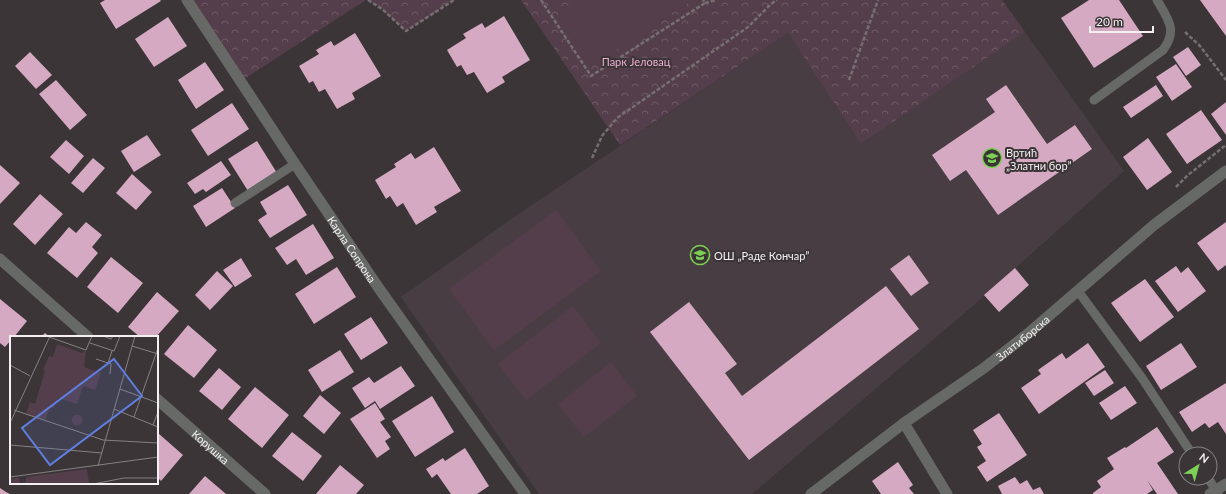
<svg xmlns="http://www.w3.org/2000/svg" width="1226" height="494" font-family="Lato,sans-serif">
	<defs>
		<pattern id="park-crowns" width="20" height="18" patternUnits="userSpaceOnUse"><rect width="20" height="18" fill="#553e4b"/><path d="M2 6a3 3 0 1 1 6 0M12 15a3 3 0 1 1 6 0" fill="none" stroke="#6e5a65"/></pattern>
	</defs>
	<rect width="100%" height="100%" fill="#3b3538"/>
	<path fill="#493d44" d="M1025,32L1124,171L974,305L752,494H539L401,297L520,213L788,33L861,144Z"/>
	<path fill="url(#park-crowns)" d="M187,0H366L241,81Z
		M368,0H454L406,31L382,9Z
		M521,0H1002L1025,32L861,144L788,33L620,145Z"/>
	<path fill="#553e4b" d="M585,0H692L586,69L554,20Z
		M556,210L601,271L494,350L449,289Z
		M573,306L601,343L526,400L498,364Z
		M611,362L637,396L584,437L558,404Z"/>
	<path fill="#d5a9c1" d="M105,0H160L161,1L116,29L100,3Z
		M1089,0H1119L1143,36L1094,68L1061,18Z
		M1200,0H1226V36Z
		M504,16L530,60L502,77L505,82L487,93L474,72L467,75L461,65L457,67L447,50L466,38L463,34L482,23L485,28Z
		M168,17L187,46L154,67L135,39Z
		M355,33L381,76L352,93L355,99L337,109L325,89L319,92L313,81L309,83L299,66L319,54L316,50L331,41L334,46Z
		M1188,47L1201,65L1186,76L1173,57Z
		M30,52L52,75L36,89L15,66Z
		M205,62L224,90L196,109L178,80Z
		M1176,64L1192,87L1172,101L1156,77Z
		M56,80L87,115L70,130L39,94Z
		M1006,85L1047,144L1075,125L1092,149L998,215L966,170L950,181L932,155L995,112L986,99Z
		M1156,85L1163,96L1131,118L1123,107Z
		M1226,102V135L1211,114Z
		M232,103L249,129L208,156L191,130Z
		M1201,110L1222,140L1187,164L1166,134Z
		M147,135L161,155L134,172L121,151Z
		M1148,138L1172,172L1147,190L1123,157Z
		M66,140L84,156L69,174L50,157Z
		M257,141L277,173L248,191L228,159Z
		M434,147L461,191L434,207L437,212L416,225L403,203L397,207L390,196L386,199L375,180L396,167L394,164L411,153L415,159Z
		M93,158L105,168L83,193L71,183Z
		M221,161L231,175L206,192L203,189L195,194L187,183Z
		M0,165L20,183L0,204Z
		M132,174L152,192L136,210L116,193Z
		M288,185L307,215L270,238L258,220L267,214L260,202Z
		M222,188L235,208L206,227L193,206Z
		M40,194L63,214L35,245L13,224Z
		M86,222L102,235L92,247L98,253L77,278L47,253L69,227L76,233Z
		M1226,222V265L1218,271L1197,243Z
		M313,224L334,258L306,275L296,259L287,265L275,248Z
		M909,255L929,283L911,296L890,269Z
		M111,257L143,283L118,313L87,287Z
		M241,258L252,276L235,287L223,270Z
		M1176,266L1181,273L1188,267L1206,291L1178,312L1155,281Z
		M337,267L356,297L314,324L295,294Z
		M1015,268L1029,285L999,312L984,295Z
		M217,271L233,286L210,310L195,295Z
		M1145,279L1174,317L1140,342L1111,303Z
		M886,286L919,329L749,460L650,332L689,302L737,364L725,373L742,396Z
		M157,292L179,311L156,337H140L128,327Z
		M0,299L27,321L14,337H11V340L5,347L0,343Z
		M371,317L388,343L361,360L344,334Z
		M188,325L217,350L194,378L164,354Z
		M45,333L50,337H41Z
		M1088,343L1105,367L1039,414L1021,388L1041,374L1038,370L1062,353L1066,359Z
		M1181,343L1197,367L1161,390L1146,366Z
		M340,350L354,372L322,392L308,370Z
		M401,366L415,386L380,409L375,401L365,408L352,388L369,377L374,383Z
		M219,368L241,387L222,410L199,391Z
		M1105,370L1114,383L1094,396L1085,383Z
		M1226,383V434L1218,422L1209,428L1205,423L1192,432L1179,412Z
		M1125,386L1137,403L1111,420L1099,403Z
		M255,387L289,415L262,448L228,419Z
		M320,395L341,413L324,434L303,416Z
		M432,396L454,432L415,457L392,421Z
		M375,403L385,419L380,422L391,437L385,441L390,449L377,458L350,419Z
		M999,413L1027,455L987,482L977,467L986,461L977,447L982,444L973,430Z
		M1157,427L1174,452L1157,463L1178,494H1157L1147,480L1153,490L1147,494H1093V493L1101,487L1097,481L1114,469L1107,458L1125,447L1126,448Z
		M292,432L322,456L303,481L272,456Z
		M158,433L183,455L161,481L157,477V435Z
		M465,448L489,486L477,494H451L437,474L432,478L426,469L443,458L445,461Z
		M898,462L913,485L909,488L914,494H881L872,481Z
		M340,465L364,485L356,494H316Z
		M205,476L226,494H189Z
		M1015,477L1020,484L1027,480L1033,490L1040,487L1044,494H1002L998,486Z
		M0,488L6,492L10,494H0Z"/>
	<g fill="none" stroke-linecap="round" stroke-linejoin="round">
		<path stroke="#756f72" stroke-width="2.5" stroke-dasharray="4 2" stroke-linecap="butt" d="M368,0L382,9L406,31L454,0
			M541,0L591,76L705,3L703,0
			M705,3L716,0
			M1185,32L1200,46L1226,80
			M849,80L878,0
			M592,158L602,136L617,118L748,27L771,4L777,0
			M1176,187L1188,175L1226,145"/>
		<path stroke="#676966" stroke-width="9" d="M1094,100L1163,50C1178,30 1168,19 1157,0
			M235,203L295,164
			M1078,291L1142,378L1192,454
			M1208,478L1218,494"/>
		<g stroke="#676966" stroke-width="11">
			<path id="s1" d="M187,0L295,164L378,287L525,494"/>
			<path d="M0,259L88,337"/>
			<path id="s2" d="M157,399L265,494"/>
			<path d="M904,423L947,494"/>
			<path id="s3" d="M811,494L904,423L984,368L1030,332L1154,225L1226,171"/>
			<path d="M1210,494L1226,484"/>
		</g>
	</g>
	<defs>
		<g id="school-ring" transform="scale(1)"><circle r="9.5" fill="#3b3538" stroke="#7dd154" stroke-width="1.5"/><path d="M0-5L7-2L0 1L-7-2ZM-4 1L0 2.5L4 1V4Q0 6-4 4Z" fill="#7dd154"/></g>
	</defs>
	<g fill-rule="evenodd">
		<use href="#school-ring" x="992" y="158"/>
		<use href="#school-ring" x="700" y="255"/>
	</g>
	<g text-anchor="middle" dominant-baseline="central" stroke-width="4" stroke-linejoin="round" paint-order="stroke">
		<g font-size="11" fill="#f0aed3" stroke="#3b3538">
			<text x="636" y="61">Парк Јеловац</text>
		</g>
		<g font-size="11" fill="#f4f0f2" stroke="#3b3538" text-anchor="start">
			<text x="1006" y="152">Вртић<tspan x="1006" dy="13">„Златни бор”</tspan></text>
			<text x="714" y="255">ОШ „Раде Кончар”</text>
		</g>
		<g font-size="11" fill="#f4f0f2" stroke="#3b3538">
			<text stroke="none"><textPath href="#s1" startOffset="299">Карла Сопрона</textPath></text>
			<text stroke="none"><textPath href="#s3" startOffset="263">Златиборска</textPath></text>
			<text stroke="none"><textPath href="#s2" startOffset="72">Корушка</textPath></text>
		</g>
	</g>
	<g transform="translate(10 336)">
		<rect width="148" height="148" fill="#3b3538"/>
		<path d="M77,133L79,147L0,148V143L9,142L10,147L16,146V141Z" fill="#553e4b"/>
		<path d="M47,8L72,17L76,14L74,31L91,37L85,54L73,50L67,68L48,62L44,72H40L35,85L16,78L20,66L25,68L35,35L33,34L39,20L43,21Z" fill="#553e4b"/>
		<path d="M61.5 84a5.5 5.5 0 1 1 11 0a5.5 5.5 0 1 1-11 0Z" fill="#553e4b"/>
		<path fill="none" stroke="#858082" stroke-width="1" d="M93,0L101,3L103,0M39,1L76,14L82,0M80,7L104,15L110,0M122,10L148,18M86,23L101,28L100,38M98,27L102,15M0,29L20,40M110,53L148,67M104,73L148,91M4,74L93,104L148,107M124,81L148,12M0,87L40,0M143,89L148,76M0,109L92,117M88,130L125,0M0,141L148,121M83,148L114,142H148"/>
		<path fill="#5e7fe0" fill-opacity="0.15" stroke="#5e7fe0" stroke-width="2" d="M104,23L132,60L40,129L12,92Z"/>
		<rect width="148" height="148" fill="none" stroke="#f4f0f2" stroke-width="2"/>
	</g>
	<g transform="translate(1198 466) rotate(37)"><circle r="19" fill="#3b3538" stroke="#858082"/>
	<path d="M0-3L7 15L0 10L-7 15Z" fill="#7dd154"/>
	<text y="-6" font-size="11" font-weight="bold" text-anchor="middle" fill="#f4f0f2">N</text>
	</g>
	<path d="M1090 26v6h63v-6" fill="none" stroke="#f4f0f2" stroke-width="2"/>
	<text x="1096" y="26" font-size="12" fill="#f4f0f2" stroke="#3b3538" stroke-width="3" paint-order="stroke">20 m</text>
</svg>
